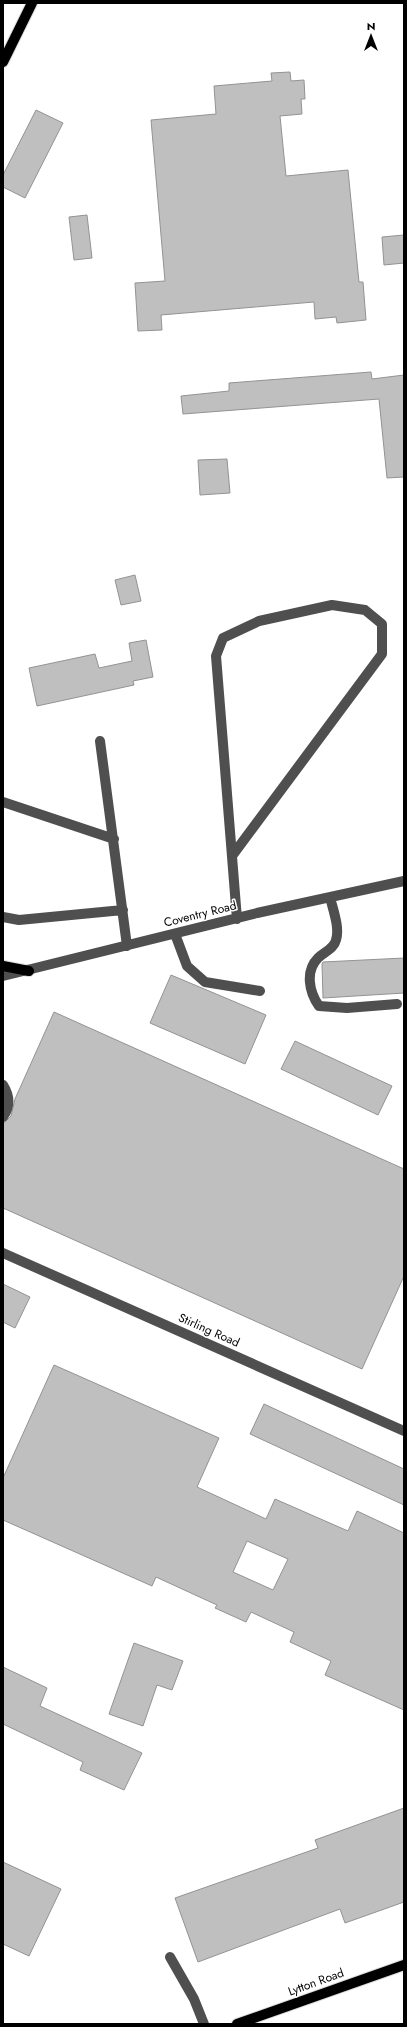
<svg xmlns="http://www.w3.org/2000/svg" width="407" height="2027" font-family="Jost,sans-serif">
	<rect width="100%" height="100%" fill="#fff"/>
	<path fill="#bfbfbf" stroke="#939393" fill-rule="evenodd" d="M290,72L291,81L304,80L305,99H301L302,114L280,116L286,176L348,170L359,282H363L366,320L337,323L336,317L315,319L314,302L161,315L162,330L138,331L135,283L165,281L151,120L216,114L214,86L272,81L271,73Z
		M36,110L63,123L25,198L3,187V175Z
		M87,215L92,258L74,260L69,217Z
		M404,235V263L384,265L382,237Z
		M371,372L372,379L404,375V477L387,478L379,399L183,414L181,396L229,391V383Z
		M227,459L230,493L200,495L198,460Z
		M135,575L141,601L121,605L115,580Z
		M146,640L153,677L133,681L134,685L37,706L29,668L95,654L99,668L132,661L129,643Z
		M404,958V993L323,998L322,964L323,962Z
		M171,975L266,1015L245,1064L150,1023Z
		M54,1012L404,1169V1276L362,1369L3,1208V1124L11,1116L15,1099Z
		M295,1041L392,1086L378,1115L281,1069Z
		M3,1284L30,1297L15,1328L3,1322Z
		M54,1365L219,1438L197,1487L266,1519L275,1499L348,1531L357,1511L404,1533V1710L325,1675L331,1661L290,1642L294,1632L251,1612L246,1622L215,1608L217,1605L156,1577L152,1586L3,1520V1478ZM247,1541L288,1559L273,1590L233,1572Z
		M264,1404L404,1469V1505L250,1434Z
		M134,1643L183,1661L172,1690L157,1685L143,1726L109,1714Z
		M3,1667L47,1688L40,1706L142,1753L124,1790L80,1770L83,1762L3,1724Z
		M404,1808V1902L345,1923L340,1909L198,1962L175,1898L318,1848L315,1840Z
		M3,1862L61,1889L29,1956L3,1944Z"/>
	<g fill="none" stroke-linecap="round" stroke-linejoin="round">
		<g stroke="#dbdbdb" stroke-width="12">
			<path id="major" d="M3,62L32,3
				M3,966L29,971
				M237,2024L404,1965"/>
		</g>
		<path stroke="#4f4f4f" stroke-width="10" d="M100,741L127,946
			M3,802L114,839
			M232,856L382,654V624L365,610L332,605L259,621L223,638L216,656L237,919
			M330,897C333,910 340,928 336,940C334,949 324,952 318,958C305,971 309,992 319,1006L347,1008L397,1004
			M3,917L19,920L123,910
			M175,934L187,966L205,982L260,991
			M3,976L257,913L404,881
			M3,1085C10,1096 10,1107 3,1117
			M3,1253L404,1431
			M170,1957L194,1999L204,2024"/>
		<use href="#major" stroke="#000" stroke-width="10"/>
	</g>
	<g text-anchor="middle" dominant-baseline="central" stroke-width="3" stroke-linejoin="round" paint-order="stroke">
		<g font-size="12" fill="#000" stroke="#fff">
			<text transform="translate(200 914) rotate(-14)">Coventry Road</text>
			<text transform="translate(209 1330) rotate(24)">Stirling Road</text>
			<text transform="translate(316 1982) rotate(-20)">Lytton Road</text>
		</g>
	</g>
	<rect width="407" height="2027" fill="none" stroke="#000000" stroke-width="8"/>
	<g transform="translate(371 36)" stroke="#ffffff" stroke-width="3" paint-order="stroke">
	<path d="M0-3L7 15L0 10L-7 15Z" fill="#000000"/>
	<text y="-6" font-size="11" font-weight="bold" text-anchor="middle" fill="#000000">N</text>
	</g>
</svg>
